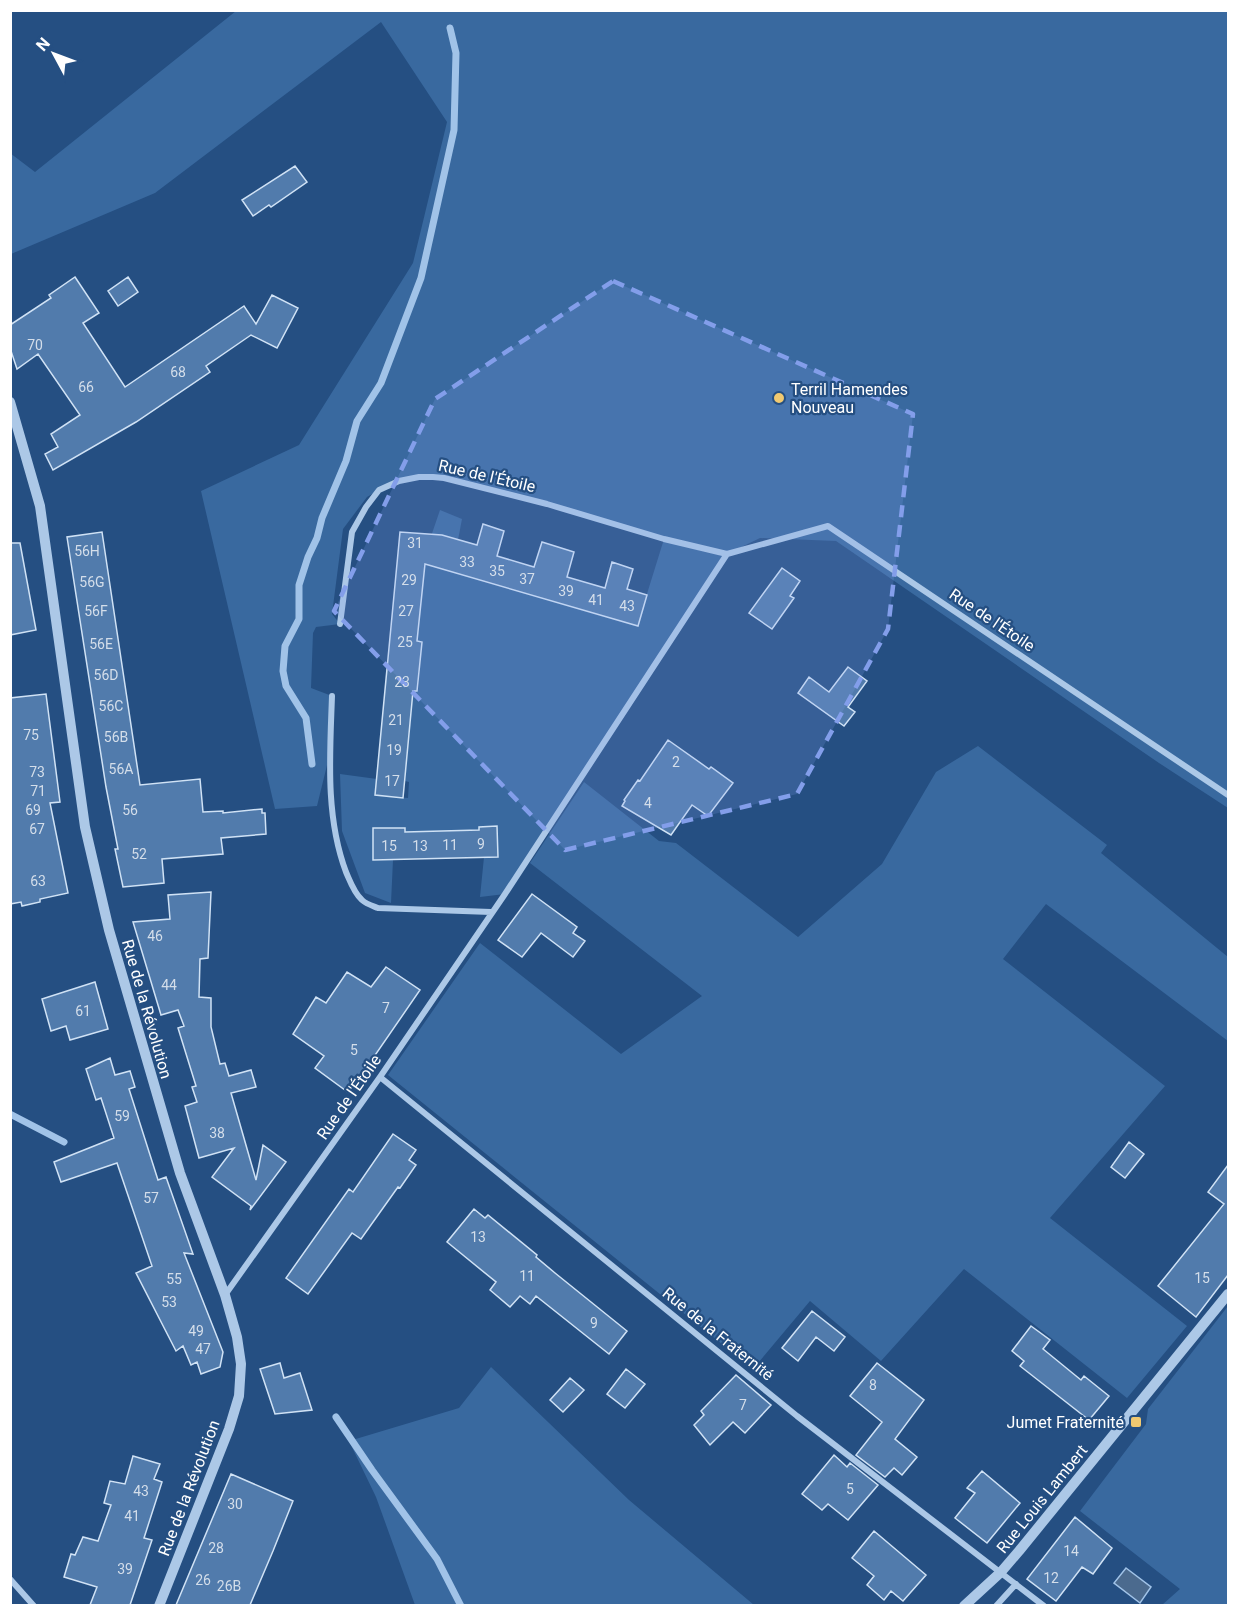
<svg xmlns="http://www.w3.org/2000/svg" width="1239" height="1616" font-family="Roboto,sans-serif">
	<rect width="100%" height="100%" fill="#254f82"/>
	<path fill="#39699f" d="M236,11H1228V808L1159,763L836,541L760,538L727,554L505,894L480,897L484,857L496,826L480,827V831L374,860H393L391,903L365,893L342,831L340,774L377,779L376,795L408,798L409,782L405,781L413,691L418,690L422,642L417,641L426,551L440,510L462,519L458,540L548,600L637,626L664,539L491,490L433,477H419L379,490L367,497L343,529L332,614L340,624L316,627L313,633L311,688L332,696L330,753L317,806L275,809L201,491L299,445L413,263L447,122L381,22L155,193L11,254L10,153L35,172Z
		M978,746L1107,845L1101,853L1228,957V1041L1046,904L1003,959L1165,1086L1050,1218L1187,1326L1127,1398L964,1269L881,1361L810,1301L753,1369L388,1075L480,943L621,1054L702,996L530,863L584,782L659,841L676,843L798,937L882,864L936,772Z
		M1228,1306V1605H1162L1180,1589L1080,1511L1146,1424L1148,1409Z
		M491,1367L629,1500L754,1605H415L376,1497L349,1441L459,1408Z"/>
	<path fill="#4b6a8e" stroke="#a1c3e8" stroke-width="1.5" d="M1126,1568L1151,1587L1140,1603L1114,1583Z"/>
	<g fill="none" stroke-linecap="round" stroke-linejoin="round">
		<path stroke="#a1c3e8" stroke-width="7" d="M312,764L306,718L286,686L283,671L285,646L299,619V585L308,557L317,538L322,518L346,461L357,421L381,383L421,278L454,130L456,53L450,28
			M10,1114L64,1142
			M336,1417L372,1470L437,1559L461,1606"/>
	</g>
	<path fill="#517bac" stroke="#d0e2f5" stroke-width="1.5" d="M295,166L307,182L271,207L269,205L253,216L242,200Z
		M75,277L99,313L83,323L125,387L244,306L256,324L272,295L298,308L277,348L251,335L206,366L210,372L136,422L53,470L45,454L58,447L51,434L80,415L38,354L17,369L10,348V325L51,298L49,295Z
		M128,277L138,292L118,306L108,291Z
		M483,524L504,531L497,556L534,567L542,542L574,552L567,577L605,588L612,562L633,569L627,589L647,595L638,626L425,564L417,641L422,642L417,691H413L403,798L375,795L400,532L442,535L477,545Z
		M102,532L140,785L200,779L203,812L223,811V813L262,809V813H265L266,834L221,838L223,854L162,859L164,883L123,887L115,849H118L106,787L67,537Z
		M10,543H20L36,630L10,635Z
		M782,568L800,581L790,596L794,598L772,629L749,613Z
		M848,667L867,681L848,707L855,712L844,726L798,693L809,677L829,692Z
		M46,694L60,802L50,803L68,893L40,899V902L22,906L21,902L10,904V698Z
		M668,740L709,769L711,767L733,783L708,816L692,805L671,835L622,806L625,801L624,800L638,780L640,781Z
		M497,826L498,857L373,860V828H405V832L479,830V827Z
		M211,892L208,958L200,959L199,997L211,998V1027L220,1064L225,1063L229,1076L251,1070L256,1087L231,1093L256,1180L263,1145L286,1162L250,1210L251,1206L212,1177L234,1148L199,1158L185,1106L197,1102L192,1087L196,1086L178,1028L184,1026L178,1010L161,1015L133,922L170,919L168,895Z
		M532,894L577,927L573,933L585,941L573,957L541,933L522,957L498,940Z
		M386,967L420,990L349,1093L315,1068L324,1056L293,1034L316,997L326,1003L347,972L371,987Z
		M95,982L108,1029L70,1040L66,1026L51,1031L42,999Z
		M110,1058L115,1075L130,1071L135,1087L129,1089L158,1180L166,1177L193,1254L184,1253L223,1352L220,1367L201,1374L197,1362L191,1365L183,1346L176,1351L136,1273L152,1266L117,1163L61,1182L54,1162L114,1138L101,1098L96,1100L86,1069Z
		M393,1134L416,1150L409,1160L416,1165L400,1188L398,1187L361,1239L352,1233L308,1294L286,1278L349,1189L353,1192Z
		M1129,1142L1144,1154L1125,1178L1111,1167Z
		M1228,1165V1275L1196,1317L1158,1286L1224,1204L1208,1192Z
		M474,1209L485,1218L488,1215L537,1255L536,1257L555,1273L627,1331L609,1354L536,1296L530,1304L520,1296L510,1307L490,1290L496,1282L447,1242Z
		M812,1311L845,1337L834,1351L816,1337L798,1361L782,1348Z
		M1031,1326L1050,1340L1043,1349L1081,1380L1084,1376L1109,1396L1089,1420L1020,1366L1024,1361L1012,1351Z
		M280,1363L284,1378L300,1373L312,1410L275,1414L260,1369Z
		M877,1363L924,1400L895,1439L917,1457L902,1475L894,1468L885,1477L856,1455L882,1422L850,1396Z
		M626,1369L645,1384L625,1408L607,1394Z
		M736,1375L771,1405L745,1433L733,1422L710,1445L694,1425L704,1415L701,1411Z
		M570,1378L584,1390L563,1412L550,1400Z
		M834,1455L847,1467L850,1463L878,1485L848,1520L828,1504L822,1510L802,1494Z
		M133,1456L160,1464L154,1479L162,1482L144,1538L152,1540L130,1605H90L97,1587L64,1577L71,1554L75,1555L83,1537L98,1541L111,1505L104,1503L110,1481L125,1484Z
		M982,1471L1020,1503L987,1543L955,1518L975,1493L967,1488Z
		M231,1474L293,1501L273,1551L250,1605H176Z
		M1075,1517L1112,1548L1093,1574L1082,1567L1056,1601L1027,1579Z
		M874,1531L926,1575L903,1601L891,1591L884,1600L867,1585L874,1576L852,1558Z"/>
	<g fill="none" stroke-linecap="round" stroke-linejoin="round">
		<path stroke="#acc8e7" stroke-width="6" d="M340,624L352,532L366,507L379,490L399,481L419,477H433L444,478L547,504L664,539L727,554
			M332,696C330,754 325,816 346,872C350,881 354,893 362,900C366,904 373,906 378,908L491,912
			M380,1077L797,1416L1044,1606
			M225,1295L380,1077L505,894L727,554L828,526L1228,795
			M10,1579L34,1606
			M996,1606L1016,1584"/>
		<path stroke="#acc8e7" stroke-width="10" d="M10,402L40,506L85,827L109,930L180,1173L225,1295L237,1337L241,1364L239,1396L229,1429L159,1606
			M964,1606L1001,1572L1019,1551L1228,1294"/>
	</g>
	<path fill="#839eea" fill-opacity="0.2" stroke="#839eea" stroke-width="4.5" stroke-dasharray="12 8" stroke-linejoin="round" d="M613,281L913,414L888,629L797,794L565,850L334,611L435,399Z"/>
	<g fill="#f1c971" stroke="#254f82" stroke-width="2">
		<circle cx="779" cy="398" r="6"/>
		<rect x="1130" y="1416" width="12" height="12" rx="3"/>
	</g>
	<g text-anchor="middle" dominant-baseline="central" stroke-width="4.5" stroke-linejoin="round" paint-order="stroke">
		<g font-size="14" fill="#d4deea">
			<text x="35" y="345">70</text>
			<text x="178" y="372">68</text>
			<text x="86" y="387">66</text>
			<text x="415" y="543">31</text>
			<text x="87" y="551">56H</text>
			<text x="467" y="562">33</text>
			<text x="497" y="571">35</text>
			<text x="527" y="579">37</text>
			<text x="409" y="580">29</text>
			<text x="92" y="582">56G</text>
			<text x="566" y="591">39</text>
			<text x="596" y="600">41</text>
			<text x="627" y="606">43</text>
			<text x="96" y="611">56F</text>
			<text x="406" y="611">27</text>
			<text x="405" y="642">25</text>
			<text x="101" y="644">56E</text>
			<text x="106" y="675">56D</text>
			<text x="402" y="682">23</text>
			<text x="111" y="706">56C</text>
			<text x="396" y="720">21</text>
			<text x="31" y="735">75</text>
			<text x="116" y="737">56B</text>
			<text x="394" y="750">19</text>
			<text x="676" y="762">2</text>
			<text x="121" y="769">56A</text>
			<text x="37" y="772">73</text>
			<text x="392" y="781">17</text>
			<text x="38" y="791">71</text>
			<text x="648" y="803">4</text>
			<text x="33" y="810">69</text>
			<text x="130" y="810">56</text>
			<text x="37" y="829">67</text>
			<text x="481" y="844">9</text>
			<text x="450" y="845">11</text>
			<text x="389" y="846">15</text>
			<text x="420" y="846">13</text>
			<text x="139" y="854">52</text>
			<text x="38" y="881">63</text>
			<text x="155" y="936">46</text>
			<text x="169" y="985">44</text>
			<text x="386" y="1008">7</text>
			<text x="83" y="1011">61</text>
			<text x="354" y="1050">5</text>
			<text x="122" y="1116">59</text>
			<text x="217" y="1133">38</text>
			<text x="151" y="1198">57</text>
			<text x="478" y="1237">13</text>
			<text x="527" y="1276">11</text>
			<text x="1202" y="1278">15</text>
			<text x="174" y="1279">55</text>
			<text x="169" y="1302">53</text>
			<text x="594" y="1323">9</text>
			<text x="196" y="1331">49</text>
			<text x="203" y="1349">47</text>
			<text x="873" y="1385">8</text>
			<text x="743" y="1405">7</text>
			<text x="850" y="1489">5</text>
			<text x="141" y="1491">43</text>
			<text x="235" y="1504">30</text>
			<text x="132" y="1516">41</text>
			<text x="216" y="1548">28</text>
			<text x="1071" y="1551">14</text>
			<text x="125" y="1569">39</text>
			<text x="1051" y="1578">12</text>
			<text x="203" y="1580">26</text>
			<text x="229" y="1586">26B</text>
		</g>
		<g font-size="16" fill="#fff" stroke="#254f82" text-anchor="start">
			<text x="791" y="389">Terril Hamendes<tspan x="791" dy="18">Nouveau</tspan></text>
			<text x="1124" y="1422" text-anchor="end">Jumet Fraternité</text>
		</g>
		<g font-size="16" fill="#fff" stroke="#254f82">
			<text transform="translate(487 476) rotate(13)">Rue de l'Étoile</text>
			<text transform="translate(992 620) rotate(34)">Rue de l'Étoile</text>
			<text transform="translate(147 1009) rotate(74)">Rue de la Révolution</text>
			<text transform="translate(349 1097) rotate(-55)">Rue de l'Étoile</text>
			<text transform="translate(718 1334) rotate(39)">Rue de la Fraternité</text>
			<text transform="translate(189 1488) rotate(-69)">Rue de la Révolution</text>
			<text transform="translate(1042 1499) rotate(-51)">Rue Louis Lambert</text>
		</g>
	</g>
	<rect width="1239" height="1616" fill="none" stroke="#ffffff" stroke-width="24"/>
	<g transform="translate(54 54) rotate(311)" stroke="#254f82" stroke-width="4.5" paint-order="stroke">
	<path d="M0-4.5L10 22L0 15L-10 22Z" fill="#ffffff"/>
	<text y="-9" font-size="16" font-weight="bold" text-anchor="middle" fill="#ffffff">N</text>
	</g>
</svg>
